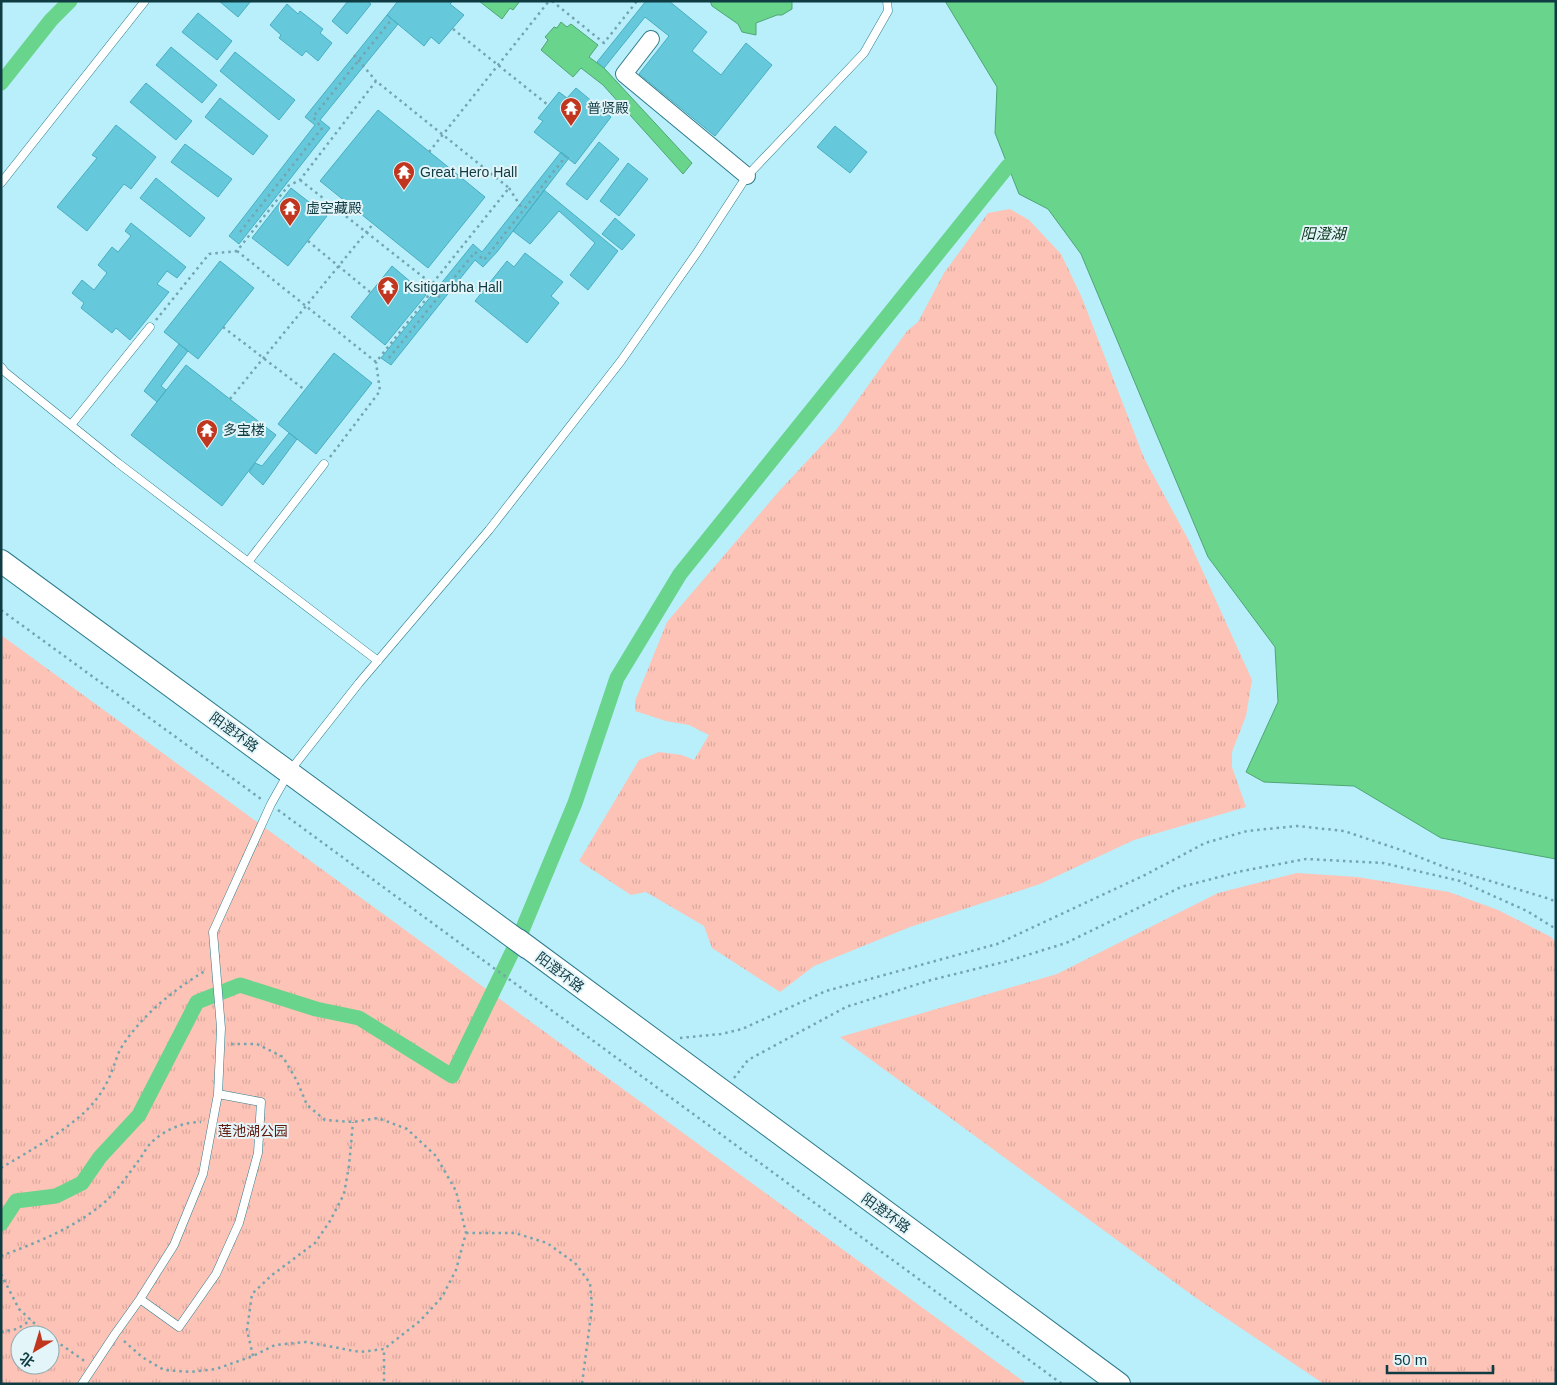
<svg xmlns="http://www.w3.org/2000/svg" width="1557" height="1385" font-family="Helvetica,'Noto Sans SC',sans-serif">
	<defs>
		<pattern id="grass-tufts" width="24" height="20" patternUnits="userSpaceOnUse" patternTransform="scale(1.25)"><rect width="24" height="20" fill="#fdc3b6"/><path d="M3 7l-1-3M5 7V3M7 7l1-3M15 17l-1-3M17 17v-4M19 17l1-3" fill="none" stroke="#d8a89e"/></pattern>
	</defs>
	<rect width="100%" height="100%" fill="#b8effb"/>
	<path fill="url(#grass-tufts)" fill-rule="evenodd" d="M1010,209L1029,220L1061,254L1082,298L1144,458L1189,541L1252,680L1246,716L1232,752V767L1246,807L1134,840L1040,884L910,927L814,966L780,992L712,948L704,926L646,892L631,895L579,861L639,760L659,752L682,755L694,760L709,735L689,725L666,721L635,711V701L667,622L780,490L837,429L907,331L918,322L944,273L988,213Z
		M1,635L1027,1384H1ZM20,1335H50V1365H20Z
		M1297,873L1357,877L1449,892L1498,910L1551,937L1556,942V1384H1324L1196,1298L840,1037L1057,974L1218,893Z"/>
	<path fill="#69d48b" stroke="#4ea675" d="M479,1H520L513,10L510,8L502,19Z
		M710,1H792V9L782,15H777L756,23V35L742,32L738,24L712,6Z
		M945,1H1556V859L1441,838L1354,786L1264,782L1246,772L1278,702L1275,647L1208,557L1081,254L1048,209L1019,194L995,133L997,87Z
		M561,22L567,27L571,24L598,45L589,57L604,68L692,163L683,174L603,85L581,68L573,77L541,50L548,40L545,37L554,27L557,28Z"/>
	<g fill="none" stroke-linecap="round" stroke-linejoin="round">
		<path stroke="#69d48b" stroke-width="15" d="M1,83L51,20L70,1
			M1,1224L16,1201L56,1196L82,1183L100,1157L139,1115L197,1002L240,985L316,1009L359,1018L452,1076L518,940L575,803L617,678L680,574L1008,166"/>
	</g>
	<path fill="#65c8db" stroke="#49aec1" d="M219,1H251L238,17Z
		M348,1H367L371,4L347,34L332,21Z
		M398,1H453L450,4L464,15L439,44L431,37L424,46L387,15Z
		M646,1H669L707,32L692,51L721,75L746,43L772,65L715,136L639,74L669,36L645,17L604,68L597,62Z
		M287,4L298,14L300,11L323,29L320,33L332,43L318,61L306,51L302,56L279,38L281,35L270,25Z
		M198,13L232,41L217,60L182,32Z
		M387,15L398,24L320,120L330,128L239,244L229,236L315,125L305,117Z
		M171,47L217,85L202,103L156,65Z
		M235,52L295,100L279,120L220,71Z
		M146,83L192,121L176,140L130,102Z
		M576,88L611,117L575,164L534,132L543,121L538,118L559,92L567,98Z
		M220,98L268,136L253,155L205,117Z
		M378,110L485,197L428,268L320,181Z
		M116,125L156,157L131,189L124,184L87,231L57,207L97,158L92,155Z
		M835,126L867,152L850,173L817,147Z
		M599,142L619,159L587,200L566,184Z
		M185,144L232,179L218,197L171,162Z
		M561,152L569,158L497,252L483,267L475,260L391,365L381,358L473,244L482,252Z
		M628,163L648,179L619,216L600,201Z
		M156,178L205,218L190,237L140,198Z
		M291,188L327,216L288,266L252,238Z
		M544,190L618,251L588,290L570,275L595,243L559,211L530,244L513,231Z
		M615,218L635,235L622,250L602,234Z
		M131,223L186,267L177,278L167,271L157,284L169,292L130,340L116,328L112,333L81,308L84,303L72,293L82,280L94,290L107,273L98,265L112,247L118,252L131,236L125,231Z
		M525,253L563,282L551,296L559,303L527,343L475,301L507,261L514,267Z
		M220,261L254,288L198,359L164,332Z
		M392,266L426,295L385,345L351,317Z
		M179,344L188,351L161,386L166,390L157,402L144,391Z
		M334,353L372,383L316,454L278,424Z
		M186,365L276,435L222,506L131,435Z
		M289,433L297,439L263,485L249,472L255,463L262,466Z"/>
	<g fill="none" stroke-linecap="round" stroke-linejoin="round">
		<g stroke="#2f7c8b" stroke-width="9">
			<path id="service" d="M1,183L145,1
				M1,367L5,372L118,463L378,661
				M71,425L150,327
				M248,562L324,464
				M140,1299L179,1327L216,1274L239,1223L258,1153L261,1102L218,1094
				M82,1384L115,1334L140,1299L174,1245L203,1174L218,1094L221,1028L213,932L271,804L289,772L359,683L489,530L621,361L698,251L747,176L864,53L888,11L887,1"/>
		</g>
		<g stroke="#2f7c8b" stroke-width="18">
			<path id="minor" d="M651,39L624,74L747,176"/>
		</g>
		<g stroke="#2f7c8b" stroke-width="24">
			<path id="secondary" d="M1,561L528,948
				M518,940L1119,1384"/>
		</g>
		<path stroke="#73a5af" stroke-width="2.5" stroke-dasharray="2.5 4" stroke-linecap="butt" d="M552,1L604,43L637,1
			M453,29L548,105
			M354,55L376,81
			M429,152L549,1
			M300,180L432,284L509,188L376,81L300,180L288,186L237,251L376,362L427,298L432,284
			M509,188L523,210
			M240,232L322,128L313,117L392,19
			M308,241L370,292
			M156,320L209,254L237,251
			M223,327L305,390
			M389,358L475,252L484,260L566,156
			M230,399L373,224
			M330,457L380,391L376,362
			M1,610L261,799
			M278,810L1062,1384
			M680,1038L721,1034L742,1029L826,991L997,944L1145,875L1205,843L1247,831L1297,826L1344,831L1401,850L1447,868L1550,899L1556,902
			M231,1044H257L283,1057L297,1081L307,1105L325,1120L353,1122L378,1118L407,1129L436,1156L456,1191L466,1233L456,1270L442,1297L420,1321L384,1349
			M734,1078L748,1060L846,1007L931,980L1008,961L1066,943L1181,887L1242,871L1306,859L1383,863L1460,881L1527,911L1556,929
			M1,1168C29,1151 74,1127 94,1102C101,1094 108,1082 111,1073C115,1064 117,1055 121,1048C141,1016 173,990 205,971
			M466,1233H515L547,1243L575,1263L590,1283L592,1307L582,1384
			M1,1256C38,1242 75,1228 106,1201C117,1191 130,1172 139,1160C143,1155 146,1148 150,1144C163,1130 183,1122 201,1122
			M1,1274L19,1309L47,1335
			M1,1332L17,1329L31,1320
			M50,1337L86,1362
			M124,1341L142,1357L164,1370L191,1372L216,1369L253,1356L275,1345L306,1342L360,1352L384,1349V1384
			M253,1356L247,1330L252,1294L272,1275L315,1243L330,1221L344,1194L349,1166L353,1122"/>
		<use href="#service" stroke="#fff" stroke-width="8"/>
		<use href="#minor" stroke="#fff" stroke-width="16"/>
		<use href="#secondary" stroke="#fff" stroke-width="22"/>
	</g>
	<defs>
		<g id="temple-pin" transform="scale(1.125)"><path d="M0 17L-7.5 6A9.5 9.5 0 1 1 7.5 6Z" fill="#c1361e" stroke="#e3f5f9"/><path d="M0-6L5-2H3V0L6.5 2.5H4V6H1.5V3h-3V6H-4V2.5H-6.5L-3 0V-2H-5Z" fill="#fff"/></g>
	</defs>
	<g fill-rule="evenodd">
		<use href="#temple-pin" x="571" y="108"/>
		<use href="#temple-pin" x="404" y="172"/>
		<use href="#temple-pin" x="290" y="208"/>
		<use href="#temple-pin" x="388" y="287"/>
		<use href="#temple-pin" x="207" y="430"/>
	</g>
	<g text-anchor="middle" dominant-baseline="central" stroke-width="4" stroke-linejoin="round" paint-order="stroke">
		<g font-size="14" fill="#0f3b42" stroke="#e3f5f9" text-anchor="start">
			<text x="587" y="108">普贤殿</text>
			<text x="420" y="172">Great Hero Hall</text>
			<text x="306" y="208">虚空藏殿</text>
			<text x="404" y="287">Ksitigarbha Hall</text>
			<text x="223" y="430">多宝楼</text>
		</g>
		<g font-size="14" fill="#0f3b42" stroke="#e3f5f9">
			<text transform="translate(234 732) rotate(36)">阳澄环路</text>
			<text transform="translate(560 972) rotate(37)">阳澄环路</text>
			<text transform="translate(886 1213) rotate(36)">阳澄环路</text>
		</g>
		<g font-size="14" fill="#601a0e" stroke="#e3f5f9">
			<text x="253" y="1131">莲池湖公园</text>
		</g>
		<g font-size="15" font-style="italic" fill="#09371b" stroke="#e3f5f9">
			<text x="1323" y="233">阳澄湖</text>
		</g>
	</g>
	<rect width="1557" height="1385" fill="none" stroke="#0f3b42" stroke-width="5"/>
	<g transform="translate(35 1350) rotate(218)"><circle r="24" fill="#e3f5f9" stroke="#8eabb0"/>
	<path d="M0-4L9 19L0 12L-9 19Z" fill="#c1361e"/>
	<text y="-8" font-size="14" font-weight="bold" text-anchor="middle" fill="#0f3b42">北</text>
	</g>
	<path d="M1387 1365v8h106v-8" fill="none" stroke="#0f3b42" stroke-width="2.5"/>
	<text x="1394" y="1365" font-size="15" fill="#0f3b42" stroke="#e3f5f9" stroke-width="4" paint-order="stroke">50 m</text>
</svg>
